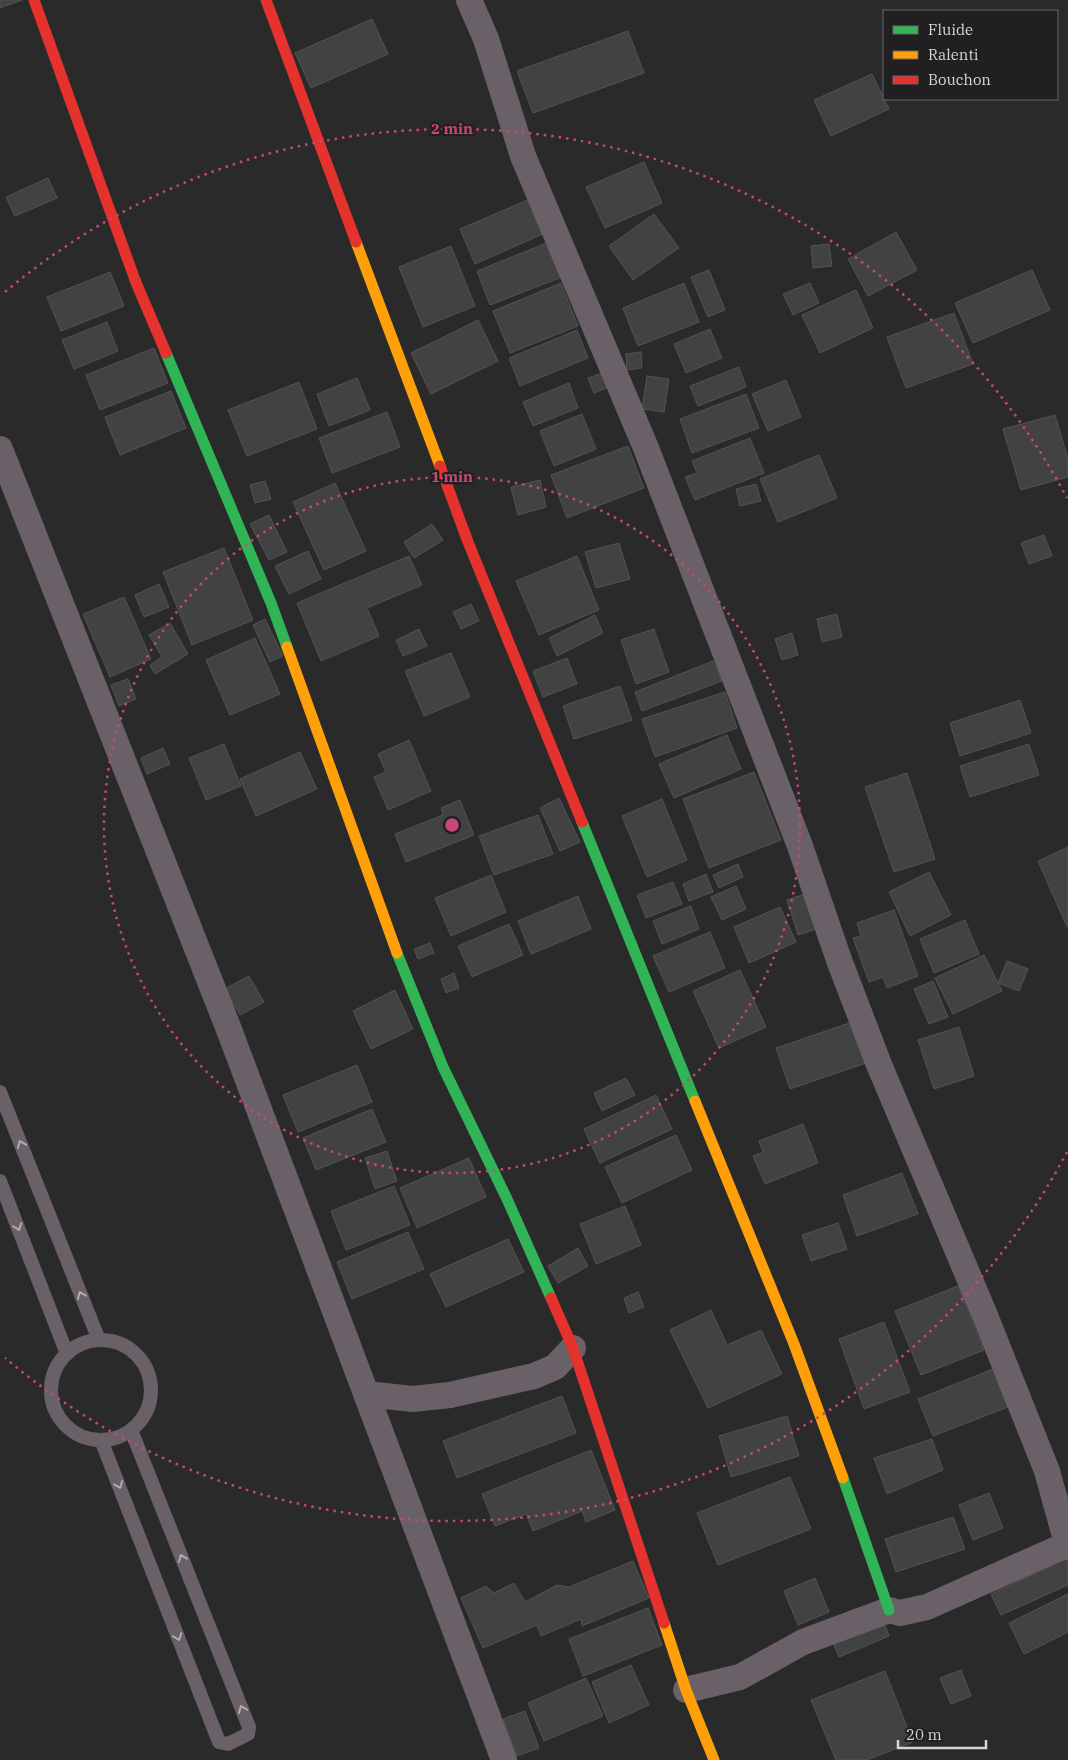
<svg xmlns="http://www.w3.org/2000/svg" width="1068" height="1760" font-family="'IBM Plex Serif',serif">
	<rect width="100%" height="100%" fill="#2a2a2a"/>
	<path fill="#434243" stroke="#545354" d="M0,0H22L0,8Z
		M372,19L388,54L311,88L295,53Z
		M628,31L644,73L533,113L517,71Z
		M872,74L889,109L831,136L814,100Z
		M644,162L662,203L605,228L586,187Z
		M48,178L57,198L15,216L6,197Z
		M530,199L545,233L475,264L460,229Z
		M654,214L679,248L633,280L609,246Z
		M896,232L917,270L868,296L848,259Z
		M549,242L562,277L490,305L477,271Z
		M829,244L832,266L813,268L811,246Z
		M451,246L475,306L423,327L399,267Z
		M709,270L725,310L708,317L691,277Z
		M1032,270L1050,310L973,343L955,303Z
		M110,272L124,306L61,331L47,297Z
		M561,283L578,326L510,353L493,311Z
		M684,283L699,322L638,346L623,308Z
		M810,283L819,303L793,315L783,294Z
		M856,290L873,328L820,353L802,315Z
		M954,313L973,364L906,388L887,337Z
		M478,320L498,361L431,394L411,353Z
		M107,322L118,351L74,369L62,340Z
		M710,329L722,358L686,373L674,344Z
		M577,330L588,358L520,386L509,358Z
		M154,348L168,383L100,410L86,375Z
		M641,352L642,368L627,370L626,354Z
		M739,367L746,387L698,406L690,386Z
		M606,372L611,386L594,393L588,378Z
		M647,376L669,379L664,412L642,409Z
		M357,378L370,410L329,426L317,394Z
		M786,380L801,417L768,431L752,394Z
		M299,382L317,429L247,456L228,410Z
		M569,383L578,408L533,426L523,402Z
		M171,391L186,428L120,455L105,417Z
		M746,394L759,428L692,453L680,419Z
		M387,412L400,447L332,473L319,438Z
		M582,414L596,449L554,466L540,431Z
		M1055,415L1068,459V477L1021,490L1003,429Z
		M750,438L764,473L695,500L685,477L697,473L692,461Z
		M628,446L644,488L567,518L551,475Z
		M819,455L837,498L778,522L760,479Z
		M540,480L546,507L518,515L511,487Z
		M265,481L271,499L255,503L250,485Z
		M335,483L366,551L324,570L293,502Z
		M756,484L761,501L740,506L736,489Z
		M269,515L287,552L269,560L250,524Z
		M432,524L443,540L414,558L404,542Z
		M1044,535L1052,556L1029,564L1021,543Z
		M619,543L630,579L596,588L585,552Z
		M224,548L253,620L192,645L163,572Z
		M308,551L321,579L289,594L275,566Z
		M409,556L422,585L367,608L379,636L321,661L297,603Z
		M577,556L599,610L539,635L516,581Z
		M159,584L169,607L144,617L135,595Z
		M124,597L151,659L110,677L83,614Z
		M471,604L479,621L461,629L453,612Z
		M837,614L842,637L822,642L817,619Z
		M595,615L603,633L557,656L549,638Z
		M265,619L283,656L270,662L253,625Z
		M170,623L188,654L155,674L150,665L162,657L149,635Z
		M419,629L427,646L403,656L396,640Z
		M654,629L669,672L636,684L621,640Z
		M792,633L798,655L782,660L775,639Z
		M255,638L280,694L230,715L206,660Z
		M451,653L470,697L424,716L405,671Z
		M567,658L577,684L543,697L533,671Z
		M713,661L722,681L642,711L635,692Z
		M128,679L136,699L119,706L111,685Z
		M620,686L632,720L574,739L563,706Z
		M725,692L737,728L655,757L642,719Z
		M1020,700L1031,733L960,756L950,723Z
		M727,735L741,769L674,798L659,764Z
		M409,740L431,791L388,810L374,777L386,772L378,754Z
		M224,744L241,786L206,800L189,758Z
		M1029,744L1039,775L970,797L960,766Z
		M163,748L170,764L147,774L141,758Z
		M300,752L317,789L256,816L240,779Z
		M754,772L781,840L709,868L683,799Z
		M907,773L935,859L894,872L865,787Z
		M559,798L580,842L560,851L540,808Z
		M662,799L687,860L647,877L622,816Z
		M460,800L474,835L406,862L395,834L443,815L441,808Z
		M538,815L553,854L494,875L479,836Z
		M1068,847V927H1067L1038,861Z
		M738,864L743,877L719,888L713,875Z
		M929,872L951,915L910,936L889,892Z
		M706,874L713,892L689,901L683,884Z
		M491,875L506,912L451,936L435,898Z
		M673,882L682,904L646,918L637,895Z
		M736,886L746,909L722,920L711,897Z
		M811,892L822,927L798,935L787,900Z
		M578,896L591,929L531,954L518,921Z
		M691,906L699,929L662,944L653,921Z
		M780,907L796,942L749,963L734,927Z
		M894,910L918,976L887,988L883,977L869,982L853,938L861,936L857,923Z
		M965,920L979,954L934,973L920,939Z
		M509,924L523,955L472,977L458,946Z
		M710,932L725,968L669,992L653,956Z
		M430,943L434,953L418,959L414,949Z
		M984,955L1002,991L953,1014L935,978Z
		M1007,961L1028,969L1019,991L998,983Z
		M740,970L766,1027L719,1048L693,991Z
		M454,973L459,988L446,993L441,979Z
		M249,976L264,1002L240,1015L225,989Z
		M933,981L948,1017L929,1024L914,989Z
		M395,990L413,1029L371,1049L353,1011Z
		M852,1022L866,1063L790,1089L776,1048Z
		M959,1027L974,1076L934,1089L918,1040Z
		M357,1065L372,1102L298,1132L283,1095Z
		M626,1078L635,1095L602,1111L594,1093Z
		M656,1095L672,1129L600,1163L584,1129Z
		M372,1109L386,1142L316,1170L303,1138Z
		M803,1124L818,1163L765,1184L753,1156L763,1152L759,1141Z
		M676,1135L692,1170L622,1203L605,1167Z
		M387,1151L397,1181L375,1189L365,1158Z
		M469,1158L486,1197L417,1228L400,1188Z
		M902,1173L918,1214L857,1236L843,1195Z
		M394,1186L410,1225L346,1250L331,1211Z
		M625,1206L641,1245L596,1264L580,1224Z
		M838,1223L847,1249L811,1261L802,1235Z
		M408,1232L424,1269L352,1299L337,1262Z
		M508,1239L524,1272L446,1307L430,1274Z
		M578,1248L588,1266L558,1283L548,1266Z
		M958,1286L984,1350L921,1375L895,1311Z
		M638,1292L644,1307L629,1313L624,1298Z
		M711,1310L727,1345L761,1330L782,1374L708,1408L670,1330Z
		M884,1322L910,1392L864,1409L839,1339Z
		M993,1369L1008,1407L933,1436L918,1399Z
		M562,1396L576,1433L457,1478L443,1441Z
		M787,1416L799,1456L731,1477L719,1436Z
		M932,1439L943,1470L887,1494L874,1458Z
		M591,1450L615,1510L586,1522L582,1511L533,1531L526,1514L495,1526L482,1494Z
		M790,1477L811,1529L718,1565L697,1513Z
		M989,1493L1003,1528L973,1540L959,1505Z
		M953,1517L965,1549L896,1572L885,1539Z
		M1068,1558V1585L1001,1615L991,1594Z
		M633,1561L649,1598L582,1626L581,1619L541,1636L537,1625L483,1648L461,1598L486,1586L494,1593L514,1583L525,1602L557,1585L569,1587Z
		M815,1578L829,1612L798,1625L784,1591Z
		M1068,1594V1632L1024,1654L1009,1623Z
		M648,1608L662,1645L583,1676L569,1639Z
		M882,1618L889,1636L839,1657L831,1638Z
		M631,1665L649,1705L609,1723L592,1682Z
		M961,1670L971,1696L951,1704L940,1678Z
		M885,1671L913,1742L867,1760H836L811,1700Z
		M586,1678L603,1716L544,1741L528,1703Z
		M525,1711L539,1748L517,1756L503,1719Z"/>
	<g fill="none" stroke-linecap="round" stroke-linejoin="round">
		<path stroke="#6a6168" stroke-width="14" d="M0,1092L99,1340
			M0,1181L67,1354
			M51 1390a50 50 0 1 1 100 0a50 50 0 1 1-100 0Z
			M101,1440L219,1742L228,1744L248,1734L249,1727L131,1430"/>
		<path stroke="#6a6168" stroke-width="26" d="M469,0L486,39L523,156L646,448L800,846L839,960L880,1067L984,1313L1047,1471L1068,1547
			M0,449L228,1027L504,1760
			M366,1394L413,1399L450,1395L534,1376L555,1367L573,1348
			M686,1690L740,1677L803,1642L889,1610L900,1613L927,1607L1068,1544"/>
		<path stroke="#30b455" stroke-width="11" d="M166,353L271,603L287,647
			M582,822L695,1101
			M397,953L443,1067L507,1199L551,1298
			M843,1478L889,1610"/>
		<path stroke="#ff9f0a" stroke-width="11" d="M356,242L440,466
			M287,647L397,953
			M695,1101L794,1344L843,1478
			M664,1623L686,1690L714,1760"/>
		<path stroke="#e5322d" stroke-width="11" d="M34,0L135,280L166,353
			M266,0L356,242
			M440,466L468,542L582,822
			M551,1298L573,1348L664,1623"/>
	</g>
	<defs><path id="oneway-chevron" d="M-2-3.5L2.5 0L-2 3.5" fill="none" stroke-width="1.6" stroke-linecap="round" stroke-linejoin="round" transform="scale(1.25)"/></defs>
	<g stroke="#b1acb0">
		<use href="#oneway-chevron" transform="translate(21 1144) rotate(-112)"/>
		<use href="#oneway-chevron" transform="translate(18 1227) rotate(69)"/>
		<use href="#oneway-chevron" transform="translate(81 1295) rotate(-112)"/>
		<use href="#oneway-chevron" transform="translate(119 1485) rotate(69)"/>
		<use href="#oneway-chevron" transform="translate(182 1558) rotate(-112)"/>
		<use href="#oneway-chevron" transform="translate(178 1637) rotate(69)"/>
		<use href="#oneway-chevron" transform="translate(242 1709) rotate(-112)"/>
	</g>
	<g fill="none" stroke="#c7477a" stroke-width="2.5" stroke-dasharray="2.5 5">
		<circle cx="452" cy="825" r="348"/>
		<path d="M1067 1152A696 696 0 0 1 5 1358M5 292A696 696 0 0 1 1067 498"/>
	</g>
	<circle cx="452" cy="825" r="8" fill="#c7477a" stroke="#221f21" stroke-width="2.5"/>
	<g font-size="15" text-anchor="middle" font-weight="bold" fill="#c7477a" stroke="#221f21" stroke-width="4.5" stroke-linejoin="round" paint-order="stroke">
		<text x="452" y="134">2 min</text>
		<text x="452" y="482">1 min</text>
	</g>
	<rect x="883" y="10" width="175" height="90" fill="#221f21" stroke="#6a686a"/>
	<rect x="893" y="26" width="25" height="8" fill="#30b455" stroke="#6a686a"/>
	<text x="928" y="35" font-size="15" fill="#d7d5d7">Fluide</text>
	<rect x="893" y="51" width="25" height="8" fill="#ff9f0a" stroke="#6a686a"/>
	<text x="928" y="60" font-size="15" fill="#d7d5d7">Ralenti</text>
	<rect x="893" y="76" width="25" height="8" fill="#e5322d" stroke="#6a686a"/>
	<text x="928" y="85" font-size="15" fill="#d7d5d7">Bouchon</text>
	<path d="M898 1740v8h88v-8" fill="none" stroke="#d7d5d7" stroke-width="2.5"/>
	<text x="906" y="1740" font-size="15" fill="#d7d5d7" stroke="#221f21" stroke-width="4" paint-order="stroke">20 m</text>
</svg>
